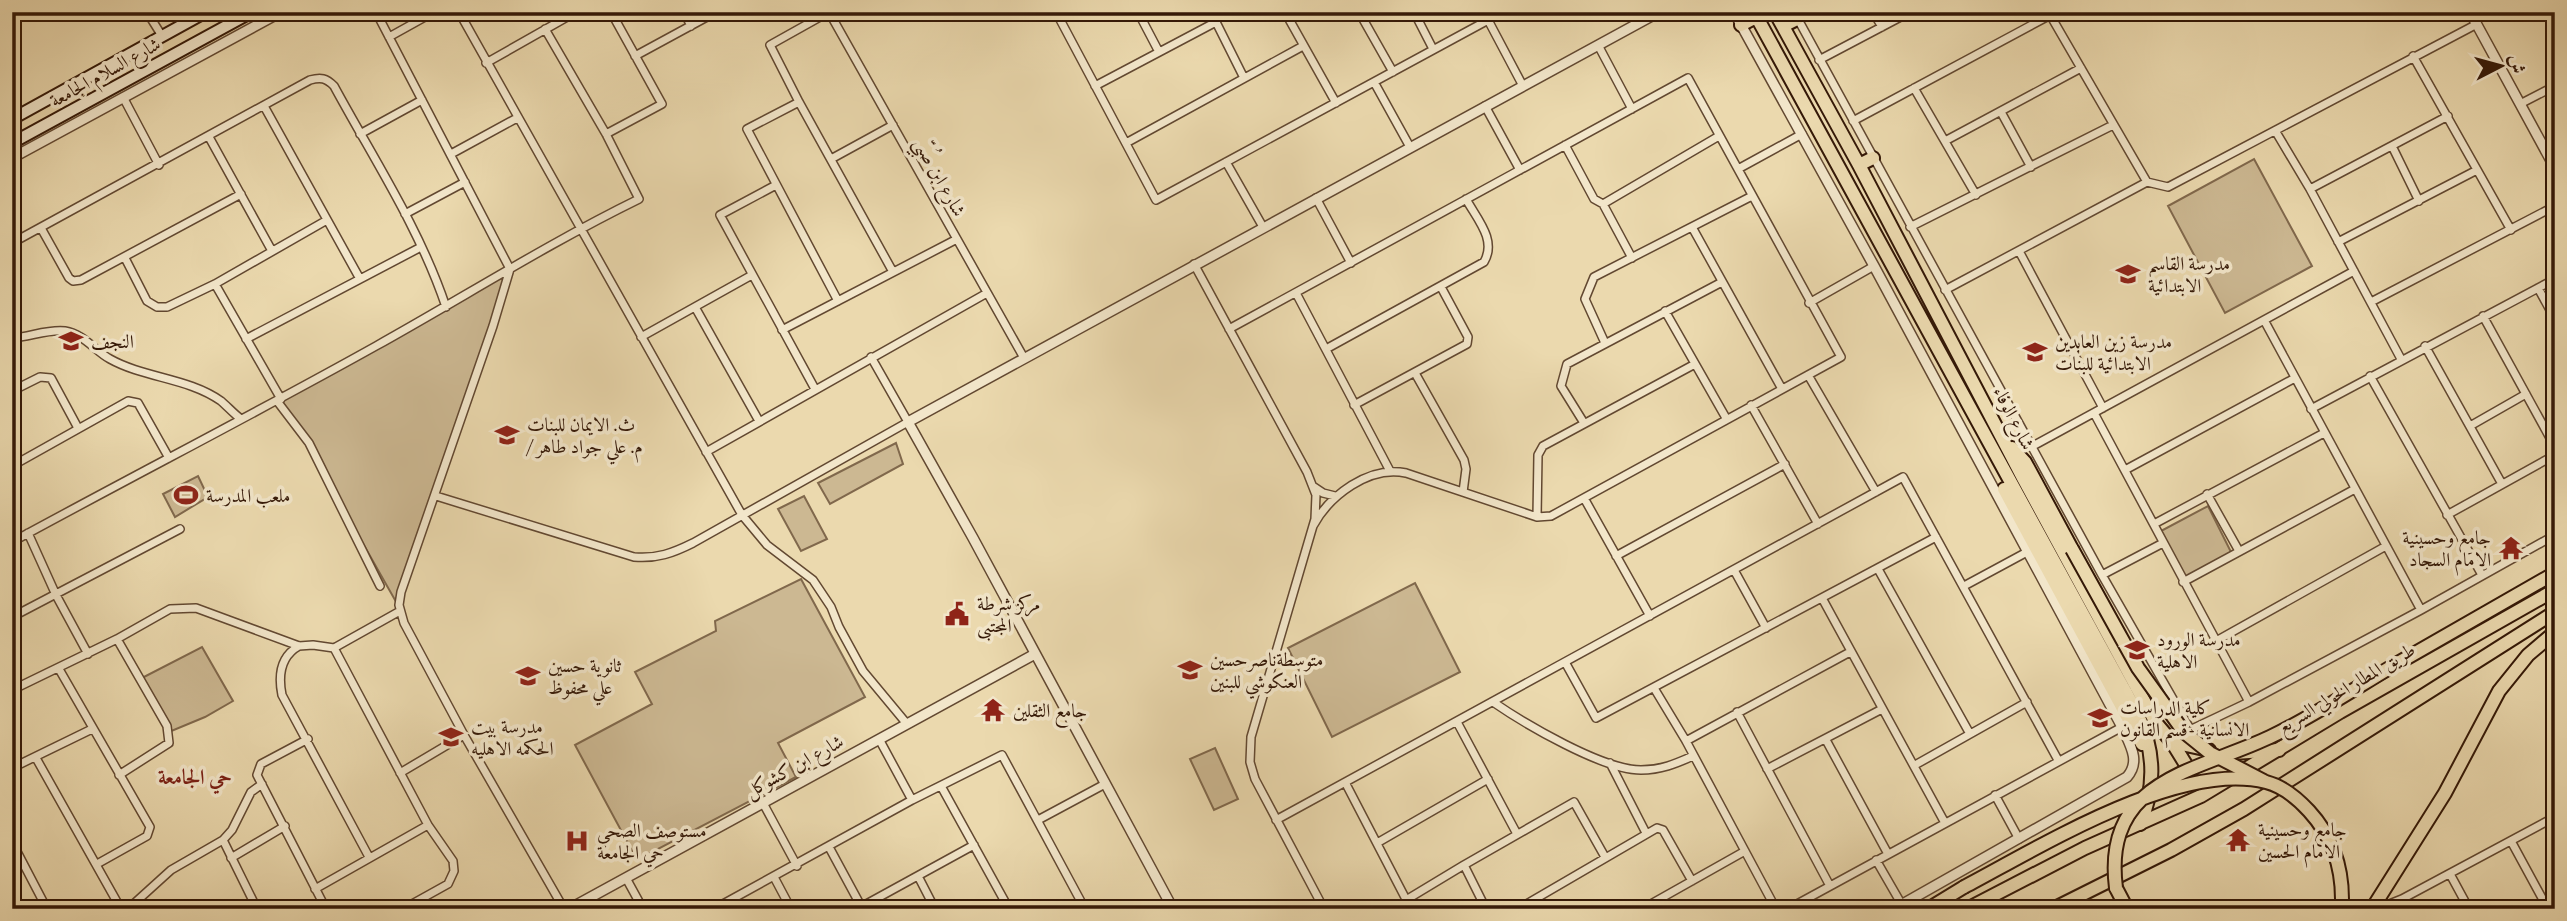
<svg xmlns="http://www.w3.org/2000/svg" width="2567" height="921" font-family="'IM FELL Great Primer',Amiri,serif">
	<rect width="100%" height="100%" fill="#ebd9ae"/>
	<filter id="stains"><feTurbulence type="fractalNoise" baseFrequency=".00286" numOctaves="4"/><feColorMatrix values="0 0 0 0 .2 0 0 0 0 .09 0 0 0 0 .02 0 0 0 .5 -.17"/></filter>
	<radialGradient id="worn" r=".72"><stop offset=".6" stop-color="#630" stop-opacity="0"/><stop offset="1" stop-color="#630" stop-opacity=".3"/></radialGradient>
	<path fill="#ccb892" stroke="#80684c" stroke-width="2" d="M2254,159L2312,266L2225,313L2168,206Z
		M510,269L401,592L395,600L281,399Z
		M896,443L903,464L830,504L818,483Z
		M198,476L208,497L175,517L163,494Z
		M804,496L827,539L801,551L778,509Z
		M2208,506L2232,554L2185,578L2161,531Z
		M801,579L865,697L778,743L796,777L637,860L575,745L652,704L635,672L716,631L715,621Z
		M1415,583L1460,672L1332,737L1288,648Z
		M202,647L233,701L205,717L169,732L140,679Z
		M1215,748L1238,799L1214,810L1190,759Z"/>
	<g fill="none" stroke-linecap="round" stroke-linejoin="round">
		<g stroke="#624831" stroke-width="10">
			<path id="minor" d="M147,12L162,36
				M376,12L510,269L493,326L401,592L399,605L404,623L464,735L564,909
				M459,12L742,515L767,545L813,580L831,607L839,627L863,671L907,724
				M684,12L691,26
				M829,12L1024,358
				M829,12L770,45L799,102L893,272
				M1056,12L1156,200L1503,12
				M1138,12L1159,52
				M1211,12L1244,78
				M1285,12L1336,103
				M1359,12L1393,72
				M1414,12L1433,49
				M1794,12L2102,575L2189,727L2192,729L2249,702L2421,610L2555,535
				M1873,12L1882,27
				M2549,12L2555,23
				M2049,13L2147,182
				M12,18L24,12
				M1488,20L1523,86
				M389,37L434,12
				M1598,45L1632,109
				M635,56L716,12
				M2413,56L2511,230
				M1819,60L1910,12
				M486,63L576,12
				M1374,82L1410,147
				M1095,86L1216,22
				M1914,88L1976,195
				M123,97L159,165
				M799,102L747,129L838,301
				M2520,104L2555,86
				M264,106L360,279
				M1485,106L1520,170
				M2001,112L2031,167
				M1853,121L2056,12
				M2276,132L2310,189L2401,359
				M360,134L422,100
				M606,134L662,104L611,12
				M209,137L272,251
				M1945,141L2081,68
				M1126,143L1303,46
				M1565,145L1594,199L1603,204L1632,258
				M2392,146L2419,201
				M451,154L517,118
				M831,159L893,125
				M1226,162L1263,227
				M1738,169L1802,134
				M776,185L720,215L815,389
				M2310,189L2448,116
				M1316,198L1351,263
				M1603,204L1719,136
				M405,214L465,182
				M1692,227L1782,389
				M1910,227L2113,125
				M41,228L69,278L73,281L81,280L241,194
				M2338,242L2477,170
				M12,243L310,80C321,77 326,78 334,86C373,158 420,229 446,307
				M2019,251L2103,408
				M125,258L147,301L157,307H167L215,284L327,220
				M1194,264L1307,472L1316,495L1315,519L1251,737L1250,762L1255,779L1324,909
				M215,284L281,399
				M2538,288L2555,319
				M1945,290L2147,182L2168,187L2477,24
				M1296,293L1390,471
				M2371,302L2555,206
				M1809,303L1874,266
				M695,307L759,421
				M1665,311L1726,418
				M2483,316L2555,447
				M2264,320L2421,610
				M1229,329L1688,78L1841,357L1551,516L1537,517L1406,473C1369,465 1329,496 1313,526
				M782,330L957,239
				M641,337L752,275
				M12,338C30,337 47,329 65,331C84,334 95,351 110,359C144,378 189,378 221,401C228,407 234,414 241,419
				M246,339L421,247
				M1605,343L1585,299L1594,277L1752,196
				M2425,346L2502,484
				M1326,349L1484,262C1497,240 1477,219 1466,199
				M1415,373L1464,460L1466,469L1463,492
				M1808,375L1876,492
				M2370,376L2482,575
				M12,391L40,377L51,378L78,428
				M277,401L309,443L380,586
				M1354,405L1467,344L1468,337L1441,287
				M1751,405L1818,524
				M2311,409L2555,279
				M2094,413L2249,702
				M1584,423L1561,386L1567,364L1722,282
				M2470,426L2526,394
				M2031,447L2354,271
				M706,452L987,293
				M12,466L128,401L138,403L169,458
				M2125,470L2295,378
				M1314,487L1323,493L1335,496
				M2207,494L2239,551
				M436,496L634,557C657,559 673,553 693,543L908,422L871,357
				M1584,498L1650,616
				M2447,515L2555,455
				M1537,517L1538,455L1543,446L1695,364
				M2154,524L2324,433
				M28,533L56,595L88,654
				M12,542C133,476 256,413 376,346C464,297 549,243 639,199L606,134L545,29
				M1616,556L1785,464
				M1878,569L1970,734
				M1734,570L1766,628
				M2102,575L2163,543
				M2183,582L2355,489
				M1964,586L2027,552
				M1822,598L1945,823
				M12,617L180,529
				M117,639L167,726L169,743L119,775
				M2216,641L2386,546
				M299,646C281,656 278,675 282,695L369,857
				M334,648L428,825L453,861L454,871L448,884L403,909
				M1565,662L1596,718L1936,537
				M59,669L150,827L147,836L97,864
				M1654,688L1686,741L1776,909
				M12,690L117,639L170,609L196,608L299,646L313,645L334,648L400,611
				M1493,702C1525,724 1603,770 1641,770C1661,770 1675,764 1693,756
				M1737,712L1830,886
				M1457,722L1517,834
				M308,739L261,764L257,775L326,909
				M879,739L912,800
				M1826,740L1888,854
				M1686,741L1850,652
				M36,758L121,909
				M1610,763L1646,833
				M1915,765L2027,702
				M12,768L92,729
				M1767,769L1882,709
				M400,773L464,735
				M1346,784L1411,909
				M941,786L1009,909
				M1995,795L2019,839
				M763,803L797,866
				M1038,820L1105,784
				M1276,820L1903,477L2058,760
				M223,840L257,909
				M2511,841L2548,909
				M12,842L47,909
				M1377,843L1488,779
				M829,847L862,908
				M231,858L285,826
				M1876,860L1902,905
				M1464,865L1574,802L1605,857
				M2450,874L2469,909
				M918,876L935,909
				M774,877L791,909
				M626,878L643,909
				M315,889L428,825
				M1406,900L1464,865L1486,909
				M861,907L974,845
				M128,909L171,870L223,840L232,830L251,792L262,784
				M714,909L912,800L1002,755L1085,909
				M1518,909L1657,828L1663,830L1692,881
				M1642,909L1745,851
				M1788,909L2122,727
				M2297,909L2310,904L2327,909
				M2377,909L2402,899L2555,817"/>
		</g>
		<g stroke="#624831" stroke-width="12">
			<path id="tertiary" d="M1734,12L1874,266L2122,727C2130,745 2141,761 2127,777L1894,909
				M2470,12L2555,168
				M12,158L281,12
				M569,909L1035,654
				M1173,909L973,538L908,422L1659,12"/>
		</g>
		<g stroke="#341807" stroke-width="14">
			<path id="secondary" d="M12,119L206,12
				M12,143L252,12"/>
		</g>
		<g stroke="#341807" stroke-width="16">
			<path id="primary" d="M1754,12L2138,715C2155,751 2156,787 2140,824
				M1775,12L1859,165L2023,478L2156,723L2172,742L2209,750
				M1741,25L1756,17
				M1783,26L1797,19
				M1859,165L1873,158
				M2012,448L2025,462L2072,549
				M2004,489L2142,744
				M2234,753L2279,750
				M2172,787C2183,786 2188,778 2188,768L2172,742"/>
		</g>
		<g stroke="#341807" stroke-width="16">
			<path id="trunk" d="M2391,667L2555,573
				M2116,888L2127,909
				M1928,909L1964,887
				M1967,909L2085,848L2201,796L2340,712L2555,590
				M2053,909L2171,850L2244,809L2555,612
				M2372,909L2445,793L2499,691L2528,655L2555,632"/>
		</g>
		<use href="#minor" stroke="#f2e6ca" stroke-width="7"/>
		<use href="#tertiary" stroke="#f2e6ca" stroke-width="9"/>
		<use href="#secondary" stroke="#f2e6ca" stroke-width="10"/>
		<use href="#primary" stroke="#ebd9ae" stroke-width="12"/>
		<use href="#trunk" stroke="#ebd9ae" stroke-width="12"/>
		<g stroke="#341807" stroke-width="16" stroke-linecap="butt">
			<path id="primary-bridge" d="M2072,549L2138,668L2184,732L2210,753L2264,781"/>
		</g>
		<g stroke="#341807" stroke-width="16" stroke-linecap="butt">
			<path id="trunk-bridge" d="M1964,887C2040,847 2179,760 2266,782C2282,786 2298,799 2309,811C2332,836 2342,866 2342,899
				M2116,888C2102,779 2196,772 2270,737C2312,717 2351,691 2391,667"/>
		</g>
		<use href="#primary-bridge" stroke="#ebd9ae" stroke-width="12"/>
		<use href="#trunk-bridge" stroke="#ebd9ae" stroke-width="12"/>
	</g>
	<defs>
		<g id="school-bare" transform="scale(1.89)"><path d="M0-5L7-2L0 1L-7-2ZM-4 1L0 2.5L4 1V4Q0 6-4 4Z" fill="#8f2418" stroke="#f2e6ca" stroke-width="2.5" paint-order="stroke"/></g>
		<g id="stadium-bare" transform="scale(1.89)"><path d="M0-5a6.5 5 0 1 0 0 10a6.5 5 0 1 0 0-10ZM-3.5-1.8h7v3.6h-7Z" fill="#8f2418" stroke="#f2e6ca" stroke-width="2.5" paint-order="stroke"/></g>
		<g id="temple-bare" transform="scale(1.89)"><path d="M0-6L5-2H3V0L6.5 2.5H4V6H1.5V3h-3V6H-4V2.5H-6.5L-3 0V-2H-5Z" fill="#8f2418" stroke="#f2e6ca" stroke-width="2.5" paint-order="stroke"/></g>
		<g id="civic-bare" transform="scale(1.89)"><path d="M-.6-6.5H3V-4.5H.6V-3L4-1V1h2V6H-6V1h2V-1L-.6-3ZM-1.2 2.5V6h2.4V2.5Z" fill="#8f2418" stroke="#f2e6ca" stroke-width="2.5" paint-order="stroke"/></g>
		<g id="university-bare" transform="scale(1.89)"><path d="M0-5L7-2L0 1L-7-2ZM-4 1L0 2.5L4 1V4Q0 6-4 4Z" fill="#8f2418" stroke="#f2e6ca" stroke-width="2.5" paint-order="stroke"/></g>
		<g id="hospital-bare" transform="scale(1.89)"><path d="M-5-5h3v3.5h4V-5h3V5h-3V1.5h-4V5h-3Z" fill="#8f2418" stroke="#f2e6ca" stroke-width="2.5" paint-order="stroke"/></g>
	</defs>
	<g fill-rule="evenodd">
		<use href="#school-bare" x="2128" y="274"/>
		<use href="#school-bare" x="71" y="341"/>
		<use href="#school-bare" x="2035" y="352"/>
		<use href="#school-bare" x="507" y="435"/>
		<use href="#stadium-bare" x="186" y="495"/>
		<use href="#temple-bare" x="2511" y="548"/>
		<use href="#civic-bare" x="957" y="614"/>
		<use href="#school-bare" x="2137" y="650"/>
		<use href="#school-bare" x="1190" y="670"/>
		<use href="#school-bare" x="528" y="676"/>
		<use href="#temple-bare" x="993" y="710"/>
		<use href="#university-bare" x="2100" y="718"/>
		<use href="#school-bare" x="451" y="737"/>
		<use href="#temple-bare" x="2238" y="840"/>
		<use href="#hospital-bare" x="577" y="841"/>
	</g>
	<g text-anchor="middle" dominant-baseline="central" stroke-width="7" stroke-linejoin="round" paint-order="stroke">
		<g font-size="19" fill="#341807" stroke="#f2e6ca">
			<text transform="translate(105 72) rotate(-29)">شارع السلام الجامعة</text>
			<text transform="translate(940 177) rotate(61)">شارع ابن صُبّي</text>
			<text transform="translate(2014 418) rotate(63)">شارع الوفاء</text>
			<text transform="translate(2346 688) rotate(-31)">طريق المطار الحولي السريع</text>
			<text transform="translate(794 766) rotate(-29)">شارع ابن كشوكل</text>
		</g>
		<g font-size="19" fill="#341807" stroke="#f2e6ca" text-anchor="start">
			<text x="2148" y="263">مدرسة القاسم<tspan x="2148" dy="22">الابتدائية</tspan></text>
			<text x="91" y="341">النجف</text>
			<text x="2055" y="341">مدرسة زين العابدين<tspan x="2055" dy="22">الابتدائية للبنات</tspan></text>
			<text x="527" y="424">ث. الايمان للبنات<tspan x="527" dy="22">/ م. علي جواد طاهر</tspan></text>
			<text x="206" y="495">ملعب المدرسة</text>
			<text x="2491" y="537" text-anchor="end">جامع وحسينية<tspan x="2491" dy="22">الامام السجاد</tspan></text>
			<text x="977" y="603">مركز شرطة<tspan x="977" dy="22">المجتبى</tspan></text>
			<text x="2157" y="639">مدرسة الورود<tspan x="2157" dy="22">الاهلية</tspan></text>
			<text x="1210" y="659">متوسطةناصرحسين<tspan x="1210" dy="22">العنكوشي للبنين</tspan></text>
			<text x="548" y="665">ثانوية حسين<tspan x="548" dy="22">علي محفوظ</tspan></text>
			<text x="2120" y="707">كلية الدراسات<tspan x="2120" dy="22">الانسانية -قسم القانون</tspan></text>
			<text x="1013" y="710">جامع الثقلين</text>
			<text x="471" y="726">مدرسة بيت<tspan x="471" dy="22">الحكمه الاهليه</tspan></text>
			<text x="2258" y="829">جامع وحسينية<tspan x="2258" dy="22">الامام الحسين</tspan></text>
			<text x="597" y="830">مستوصف الصحي<tspan x="597" dy="22">حي الجامعة</tspan></text>
		</g>
		<g font-size="21" font-weight="bold" fill="#7a1f14" stroke="#f2e6ca">
			<text x="195" y="777">حي الجامعة</text>
		</g>
	</g>
	<rect width="2567" height="921" fill="none" stroke="#ebd9ae" stroke-width="42"/>
	<rect x="14" y="14" width="2539" height="893" fill="none" stroke="#341807" stroke-width="3.5"/>
	<rect x="21" y="21" width="2525" height="879" fill="none" stroke="#341807" stroke-width="2"/>
	<g transform="translate(2501 66) rotate(84)" stroke="#f2e6ca" stroke-width="5" paint-order="stroke">
	<path d="M0-5L12 26L0 18L-12 26Z" fill="#341807"/>
	<text y="-10" font-size="19" font-weight="bold" text-anchor="middle" fill="#341807">ش</text>
	</g>
	<rect width="100%" height="100%" filter="url(#stains)"/>
	<rect width="100%" height="100%" fill="url(#worn)"/>
</svg>
